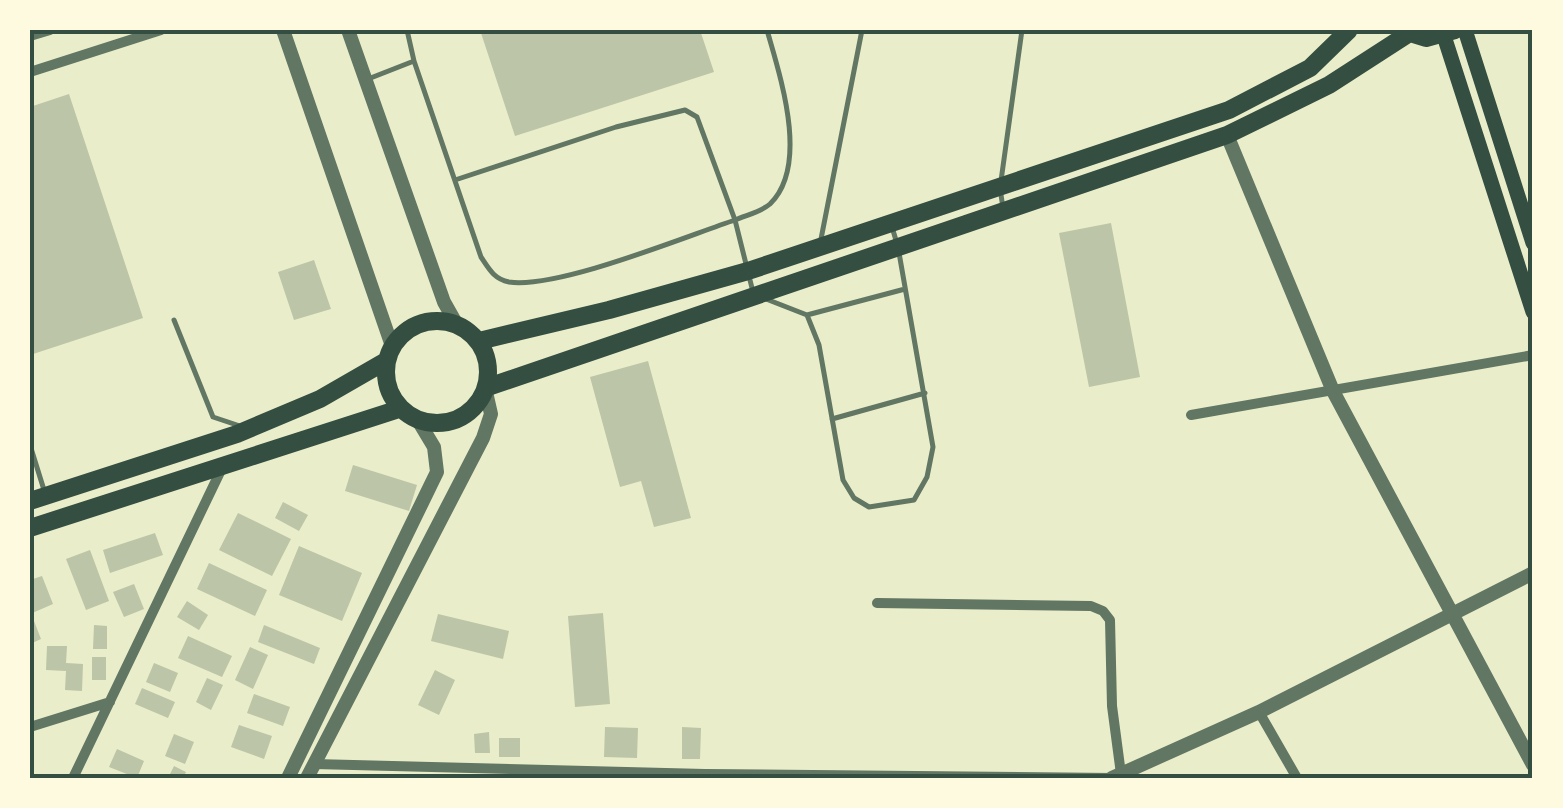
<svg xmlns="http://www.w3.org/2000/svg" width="1563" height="808" font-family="Barlow,sans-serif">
	<rect width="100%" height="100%" fill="#e9edc9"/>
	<path fill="#bcc5a7" d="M480,30H700L714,72L515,136Z
		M69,94L143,318L30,355V107Z
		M1111,223L1140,377L1089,387L1059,233Z
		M314,260L331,309L294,320L278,272Z
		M648,361L691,518L654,527L641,481L620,487L590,377Z
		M353,465L417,485L409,511L345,491Z
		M283,502L308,515L299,531L275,518Z
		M238,513L291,539L272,576L219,550Z
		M155,533L163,555L110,573L103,550Z
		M299,546L362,573L342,621L279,595Z
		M90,550L109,601L86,610L66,559Z
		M209,563L267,590L255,616L197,589Z
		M42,576L53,604L30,614V580Z
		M134,584L144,609L124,617L113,592Z
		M187,601L208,615L199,630L177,617Z
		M603,613L610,704L575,707L568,616Z
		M438,614L509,631L503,659L431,641Z
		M34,621L41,639L30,644V623Z
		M94,625L107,626V649H93Z
		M264,625L320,648L314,664L258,642Z
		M188,636L232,656L222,677L178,658Z
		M47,646H67L66,663L83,664L82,691L65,690L66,671L46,670Z
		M250,647L268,655L253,689L235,680Z
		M92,657H106V680H92Z
		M154,663L178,673L170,692L146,682Z
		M435,670L455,680L439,715L418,705Z
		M207,678L223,685L211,710L196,702Z
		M142,688L175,702L168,718L135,704Z
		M254,694L290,707L283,726L247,713Z
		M239,725L272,736L264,759L231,747Z
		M605,727L638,728L637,758L604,757Z
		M682,727L701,728L700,759H682Z
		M489,732L490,753H475L474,734Z
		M174,734L194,742L185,764L165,756Z
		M499,738H520V757H499Z
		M117,749L144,761L137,778L109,767Z
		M174,766L186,772L183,778H168Z"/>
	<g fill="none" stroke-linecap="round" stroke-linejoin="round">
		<path stroke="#617663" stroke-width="5" d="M407,30L414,61
			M368,79L414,61L481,257C489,269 494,279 509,282C558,289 684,237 735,220L753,292
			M455,180L616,127L685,110L697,117L735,220C746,215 761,212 770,204C810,165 780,76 767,30
			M1003,208L1000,188L1022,30
			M821,239L862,30
			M766,299L807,315L819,345L843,480L854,498L869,507L914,500L927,477L933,447L898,247L892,227
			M807,315L905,289
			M174,320L213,417L243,427
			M832,419L925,393
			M30,445L44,490"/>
		<path stroke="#617663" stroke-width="10" d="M30,36L50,30
			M30,72L161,30
			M1191,415L1533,355
			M877,603L1091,606L1103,611L1110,620L1112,706L1121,774
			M1259,712L1297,778
			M30,727L110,702
			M314,764L705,774L1113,778
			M73,778L222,468"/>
		<path stroke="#617663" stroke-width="14" d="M283,30L392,346
			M348,30L444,302L457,325
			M1227,135L1333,391L1533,765
			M288,778L437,472L434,447L419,422
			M307,778L483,438L491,414L486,392
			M1112,778L1259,712L1533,573"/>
		<path stroke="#344e41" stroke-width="15" d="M1465,30L1533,243
			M1444,36L1533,312"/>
		<path stroke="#344e41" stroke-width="18" d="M1400,30L1426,38L1455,30
			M386 372a51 51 0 1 1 102 0a51 51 0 1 1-102 0Z
			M479,341L609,310L748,271L1229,110L1310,68L1349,30
			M488,387L1227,135L1329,85L1408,34
			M30,501L237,434L320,399L386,361
			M30,528L399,409"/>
	</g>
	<rect width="1563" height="808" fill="none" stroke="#fefae0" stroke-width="65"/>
	<rect x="32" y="32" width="1498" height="744" fill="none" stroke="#344e41" stroke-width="4"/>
</svg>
